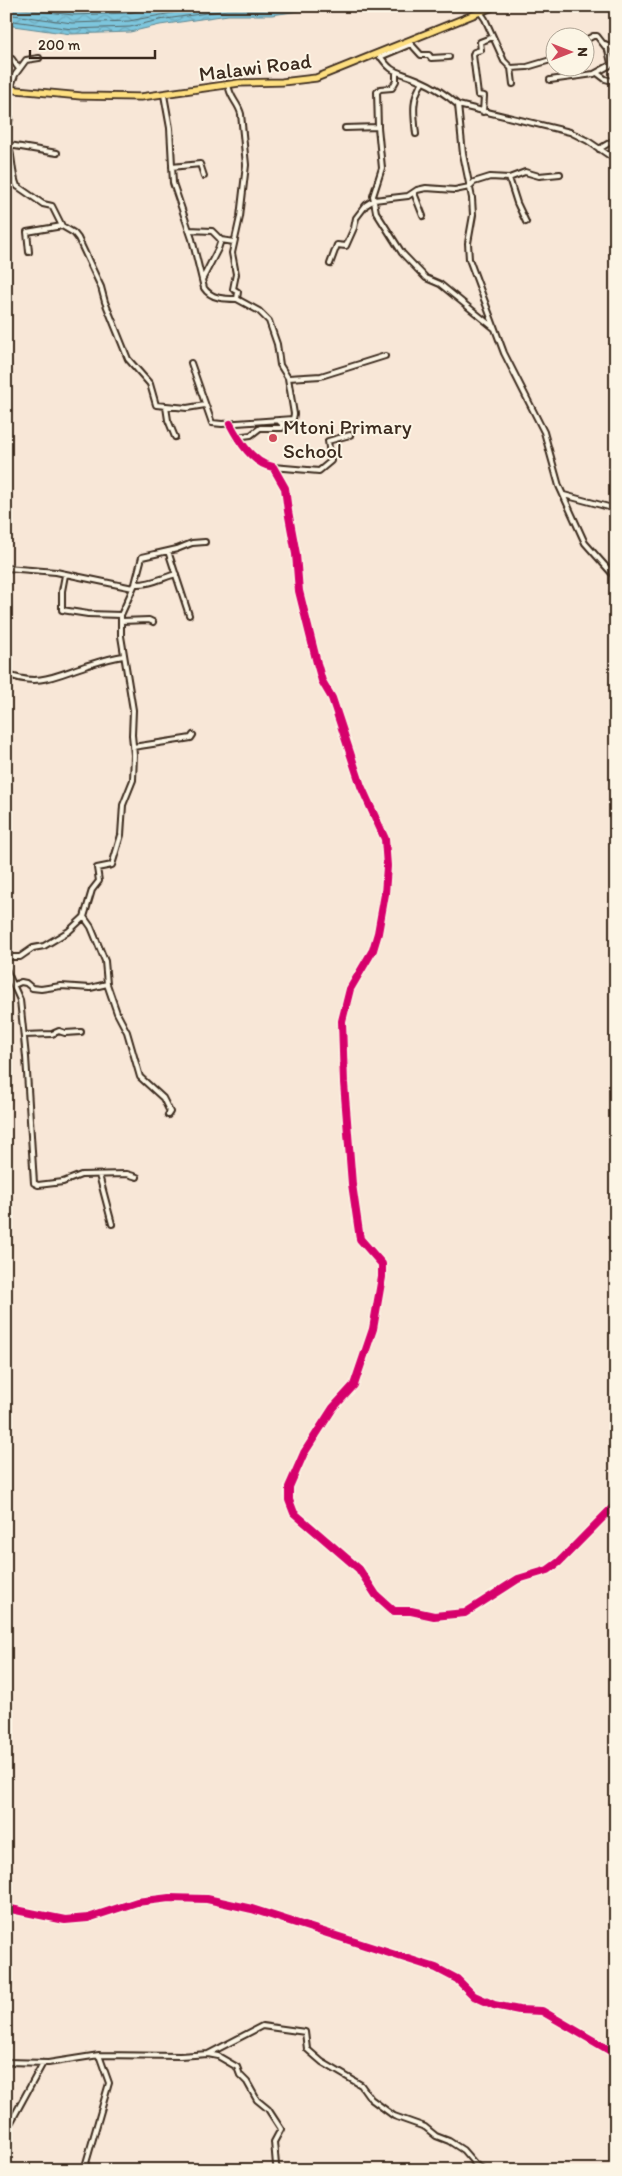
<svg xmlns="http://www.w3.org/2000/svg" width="622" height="2176" font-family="Itim,sans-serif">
	<defs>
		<pattern id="water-waves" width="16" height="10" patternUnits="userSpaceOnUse" patternTransform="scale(1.25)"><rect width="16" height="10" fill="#7dc6dd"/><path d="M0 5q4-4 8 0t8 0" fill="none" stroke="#6daabd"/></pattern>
	</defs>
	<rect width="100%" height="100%" fill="#f8e7d7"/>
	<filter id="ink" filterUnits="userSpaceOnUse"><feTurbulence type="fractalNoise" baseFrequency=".02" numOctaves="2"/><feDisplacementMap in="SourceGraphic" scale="10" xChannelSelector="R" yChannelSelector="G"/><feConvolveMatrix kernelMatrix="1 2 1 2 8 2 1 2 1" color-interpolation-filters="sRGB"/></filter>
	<g filter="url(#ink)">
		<path fill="url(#water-waves)" stroke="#638891" d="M6,6H332L272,15H228L160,25L130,32L71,34L6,25Z"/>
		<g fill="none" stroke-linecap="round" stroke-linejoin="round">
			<path stroke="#55686a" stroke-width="1" d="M6,7L73,15L128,13L160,6
				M6,14L72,23L129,21L209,6
				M6,20L72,29L130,27L159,20L227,10H271L297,6"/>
			<g stroke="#3b2a1e" stroke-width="8">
				<path id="minor" d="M476,6L485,19L504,61L511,68L527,67L554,59
					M584,41L593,36H597L608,50L611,63
					M605,44L616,49
					M378,53C393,76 397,70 419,80C433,86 447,95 458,105L463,154L472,198L473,215L468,243L469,259L504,353L544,432L559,486L585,543L616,578
					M380,57L411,44L421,55H429L431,58L449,57
					M6,58L12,59L19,69
					M511,68L513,84
					M396,73V81L392,88L380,89L377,92L378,127L382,168L373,196L376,212L402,253L426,278L440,284L494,328
					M597,73L605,79L616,82
					M550,80L594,74L616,62
					M10,89L15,75L26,60L39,58
					M164,95L170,128L173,183L192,239L204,288C211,299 225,299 237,299
					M458,105L570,132L588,141L616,160
					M6,110L10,118L6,135
					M483,112L484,96L478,95L473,55L474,52L481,50L480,42L493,37
					M345,128L378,127
					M416,134C414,116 411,97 423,82
					M6,139C14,153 10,170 17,186L43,204L52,206L62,226L74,233L78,238L101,287L105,302L128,359L150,384L156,405L187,408L205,405
					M9,145L57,153
					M599,149L616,139
					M172,167L200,164L204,176
					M509,178L517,203L526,222
					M414,193L423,216
					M189,230L212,231L221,240L234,242
					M29,252L27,232L62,226
					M330,264L337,245L346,246L354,228L356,218L366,205L374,200L408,196L417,190L426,188L455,190L469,187L474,182L490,177L509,178L525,172L539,176L560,174
					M203,278L218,249L221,240
					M191,363L212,423L222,424L293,419L294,414L288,378L280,365L277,344L269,321L259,311L237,299L238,292L233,289L236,274L232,253L240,217L246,165L241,114C238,102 230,99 228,84
					M288,378L321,376L385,356
					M166,407L168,420L175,437
					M230,424C239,441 253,464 273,467L285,488L288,511L296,554L299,591L317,663L322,681L332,698L361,786L385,839L387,866L385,894L378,933L373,950L350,989L342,1021L344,1083L352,1184L360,1239L382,1264V1277L373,1329L354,1385L333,1408L304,1453L289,1487V1500L294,1513L359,1569L376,1595L394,1611H411L434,1616L465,1613L518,1579L548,1570L559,1562L616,1504
					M236,437L251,435L260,428H282V424L279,421
					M273,467L319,471L331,461L328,441L350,435
					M564,495L616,509
					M168,551L189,615
					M6,568L56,572L133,588
					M65,575L62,591V610L88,614L121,615
					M135,584C149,585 162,578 176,574
					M121,621L149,620L153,622
					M6,674C38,687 55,676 85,666C98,662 110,658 123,656
					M133,747L185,739L191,738L193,735
					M84,917L91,927L105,961L107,984L117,1013L127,1032L140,1077L163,1098L170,1112L168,1115
					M6,957H20L33,948L44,946L69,931L84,917L92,890L99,881L97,868L112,865L121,835L123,805L133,780L134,755L132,735L133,710L121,636V615L135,584L142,557L177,549L192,543L205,542
					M6,969L20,1000L26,1057L34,1183L38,1185L63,1182L81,1175L127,1174L137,1177
					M14,985L21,982L26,983L32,988L41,989L61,986L90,988L107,984
					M24,1035L52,1034L59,1031L65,1033L81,1032
					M99,1175L112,1224
					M6,1908L65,1920L88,1918L137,1902L169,1898L207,1899L252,1909L436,1968L457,1979L474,1996L494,2005L519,2010L542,2011L616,2054
					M208,2054L262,2026L305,2032L307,2049L322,2062L361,2085L371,2099L394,2116L425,2127L436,2136L449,2141L463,2150L476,2165L485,2170
					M6,2062L48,2063L99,2055
					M6,2131L43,2063
					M84,2170L109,2083L99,2055L180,2056L208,2054L218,2056L237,2067L240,2075L247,2082L257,2100L268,2109L281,2129L274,2142L276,2165L278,2170"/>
			</g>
			<g stroke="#3b2a1e" stroke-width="9">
				<path id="primary" d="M6,89L81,96L141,97L239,83L282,82L316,78L495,6"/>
			</g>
			<use href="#minor" stroke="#fcf5e5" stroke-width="4"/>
			<use href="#primary" stroke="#fedf80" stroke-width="5.5"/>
			<g stroke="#fcf5e5" stroke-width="11">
				<path id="cycleway" d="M230,424C239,441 253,464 273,467L285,488L288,511L296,554L299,591L317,663L322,681L332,698L361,786L385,839L387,866L385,894L378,933L373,950L350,989L342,1021L344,1083L352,1184L360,1239L382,1264V1277L373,1329L354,1385L333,1408L304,1453L289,1487V1500L294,1513L359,1569L376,1595L394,1611H411L434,1616L465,1613L518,1579L548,1570L559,1562L616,1504
					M6,1908L65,1920L88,1918L137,1902L169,1898L207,1899L252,1909L436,1968L457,1979L474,1996L494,2005L519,2010L542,2011L616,2054"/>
			</g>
			<use href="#cycleway" stroke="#d6006c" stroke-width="8"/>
		</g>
	</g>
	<circle fill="#d1495b" stroke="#fcf5e5" stroke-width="2" cx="273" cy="438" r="5"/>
	<g text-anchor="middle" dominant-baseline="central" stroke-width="4" stroke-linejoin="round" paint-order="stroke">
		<g font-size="21" fill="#3b2a1e" stroke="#fcf5e5">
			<text transform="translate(255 67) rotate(-7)">Malawi Road</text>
		</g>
		<g font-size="21" fill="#3b2a1e" stroke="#fcf5e5" text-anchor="start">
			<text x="283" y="426">Mtoni Primary<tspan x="283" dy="24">School</tspan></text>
		</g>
	</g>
	<rect width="622" height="2176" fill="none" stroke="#fcf5e5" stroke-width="25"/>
	<rect x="12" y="12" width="597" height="2151" fill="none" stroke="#3b2a1e" stroke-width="2" filter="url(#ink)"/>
	<g transform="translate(570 52) rotate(90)"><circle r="24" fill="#fcf5e5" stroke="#afa495"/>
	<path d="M0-4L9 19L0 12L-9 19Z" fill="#d1495b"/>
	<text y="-8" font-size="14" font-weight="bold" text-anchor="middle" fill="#3b2a1e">N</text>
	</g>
	<path d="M30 50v8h125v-8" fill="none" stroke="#3b2a1e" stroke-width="2.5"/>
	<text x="38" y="50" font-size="15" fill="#3b2a1e" stroke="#fcf5e5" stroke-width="4" paint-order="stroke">200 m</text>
</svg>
